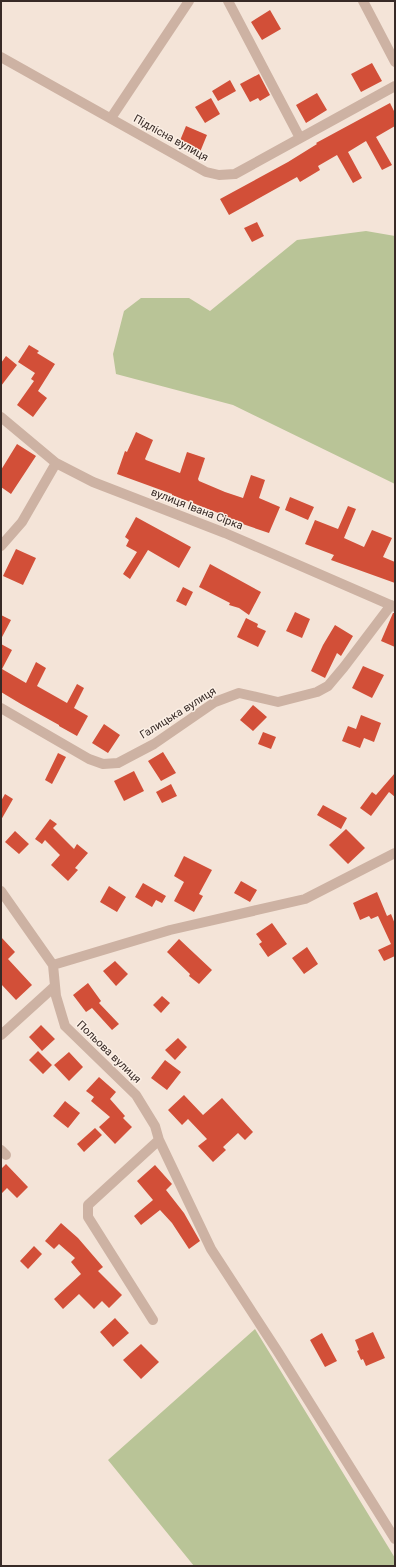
<svg xmlns="http://www.w3.org/2000/svg" width="396" height="1567" font-family="Roboto,sans-serif">
	<rect width="100%" height="100%" fill="#f4e4d8"/>
	<path fill="#b9c497" d="M366,231L395,236V484L233,405L116,374L113,354L124,311L141,298H189L210,311L297,240Z
		M255,1329L395,1558V1566H194L108,1460Z"/>
	<path fill="#d24f38" d="M270,10L281,29L262,40L251,22Z
		M372,63L382,81L361,92L351,74Z
		M259,74L270,95L260,101L258,98L250,102L240,84Z
		M230,80L236,91L218,101L212,91Z
		M317,93L327,110L306,123L296,105Z
		M211,98L220,114L205,123L195,107Z
		M390,103L395,113V126L376,137L392,165L382,170L366,141L348,152L362,178L353,183L337,155L318,166L320,170L300,182L297,177L229,215L220,199L288,162L317,144L316,143Z
		M186,126L207,135L200,152L179,143Z
		M257,222L264,236L252,242L244,228Z
		M29,345L39,351L37,353L55,364L38,391L47,398L33,417L17,405L34,381L31,379L35,373L18,362Z
		M6,356L17,365L1,386V363Z
		M136,432L153,440L145,459L146,460L180,473L187,452L205,458L198,479L199,481L225,492L243,498L251,475L265,480L259,498L280,507L269,533L225,518L226,516L172,495V494L117,474L125,451L127,452Z
		M17,444L36,456L11,494L1,487V470Z
		M290,497L314,507L308,520L285,510Z
		M348,506L356,509L344,538L364,547L372,530L392,538L383,557L395,562V583L331,560L334,555L305,544L315,520L338,529Z
		M136,517L191,547L179,568L148,550L130,579L123,574L137,552L126,546L129,540L125,537Z
		M16,549L36,558L23,585L3,576Z
		M210,564L261,592L249,615L239,608L229,605L230,603L199,587Z
		M183,587L193,592L186,606L176,601Z
		M295,612L310,619L302,638L286,631Z
		M393,613H395V647L381,641Z
		M1,615L11,620L1,639Z
		M246,618L258,624L257,627L266,631L258,647L237,637Z
		M335,625L353,636L341,656L337,653L325,678L311,671L323,645Z
		M1,644L12,650L2,669L26,683L36,662L46,668L37,686L67,703L77,684L84,688L74,708L88,716L77,736L59,726V725L21,704L1,692Z
		M363,666L384,675L372,698L352,688Z
		M253,705L267,717L253,731L240,720Z
		M361,715L381,723L374,742L364,738L360,748L342,741L348,726L356,729Z
		M104,724L120,735L108,753L92,743Z
		M263,732L276,737L271,749L258,744Z
		M163,752L176,773L161,781L148,761Z
		M58,753L66,757L52,784L45,780Z
		M134,771L144,791L124,801L114,781Z
		M395,773V797L389,792L371,816L360,808L372,792L376,795Z
		M171,784L177,796L162,803L156,792Z
		M5,794L13,799L1,820V801Z
		M323,805L347,818L341,829L317,815Z
		M50,819L57,824L53,828L74,849L77,844L88,853L75,868L78,870L68,881L51,865L60,855L45,840L42,844L35,839Z
		M346,829L365,848L348,864L329,845Z
		M15,831L29,844L19,854L5,842Z
		M184,856L212,870L199,894L203,896L194,912L174,901L184,882L174,876Z
		M241,881L257,890L250,902L234,893Z
		M143,883L166,896L162,903L156,900L152,907L135,897Z
		M109,886L126,897L117,912L100,902Z
		M377,892L387,916L391,914L395,924V956L384,961L378,950L391,944L378,916L371,919L369,916L360,920L353,903Z
		M272,923L287,944L268,957L259,944L262,942L256,934Z
		M1,937L15,952L8,959L32,985L16,1000L1,984Z
		M179,939L212,970L199,984L189,976L190,974L167,952Z
		M307,947L318,964L304,974L292,958Z
		M115,961L128,974L116,986L103,971Z
		M88,983L101,1001L99,1003L119,1024L112,1030L92,1008L86,1012L73,995Z
		M162,996L170,1003L161,1013L153,1005Z
		M41,1025L55,1039L42,1051L29,1037Z
		M178,1038L187,1047L175,1060L165,1050Z
		M38,1051L52,1065L43,1074L29,1060Z
		M69,1052L83,1067L69,1081L54,1065Z
		M165,1060L181,1072L167,1090L151,1078Z
		M99,1077L116,1092L110,1099L125,1116L123,1118L132,1127L115,1144L99,1127L110,1117L91,1101L94,1097L86,1091Z
		M184,1095L203,1115L222,1098L253,1132L245,1140L238,1133L223,1147L226,1150L213,1162L198,1146L207,1139L188,1119L182,1125L168,1110Z
		M65,1101L80,1113L68,1128L53,1116Z
		M95,1128L102,1135L84,1152L77,1144Z
		M6,1164L28,1187L17,1198L7,1188L1,1194V1169Z
		M155,1165L172,1184L166,1190L184,1213L200,1241L189,1249L172,1223L160,1210L141,1225L134,1216L153,1200L137,1181Z
		M61,1223L78,1238L103,1267L98,1271L122,1295L109,1308L102,1301L94,1309L79,1294L63,1309L54,1299L81,1274L71,1262L75,1258L59,1244L54,1249L45,1241Z
		M34,1246L42,1254L28,1269L20,1261Z
		M115,1318L129,1333L113,1347L100,1332Z
		M373,1332L385,1358L366,1366L363,1359L361,1360L357,1351L359,1350L355,1340Z
		M322,1333L337,1361L325,1367L310,1340Z
		M141,1344L159,1362L141,1379L123,1360Z"/>
	<g fill="none" stroke-linecap="round" stroke-linejoin="round">
		<path stroke="#cdb2a3" stroke-width="10" d="M228,1L300,138
			M363,1L395,62
			M1,57L206,172L219,175L235,174L395,86
			M111,118L189,1
			M1,417L56,463L93,482L225,533L395,607
			M1,546L22,522L56,463
			M1,708L89,759L103,764L118,763L154,744L215,702L239,693L278,702L317,692L328,686L344,667L391,605
			M1,891L53,965L56,996L65,1026L136,1095L155,1126L159,1140L88,1205V1217L153,1320
			M53,965L170,930L305,899L395,853
			M1,1035L55,986
			M159,1140L211,1249L278,1352L395,1539
			M1,1150L6,1155"/>
	</g>
	<g text-anchor="middle" dominant-baseline="central" stroke-width="3" stroke-linejoin="round" paint-order="stroke">
		<g font-size="11" fill="#372a26" stroke="#fbefe5">
			<text transform="translate(171 138) rotate(29)">Підлісна вулиця</text>
			<text transform="translate(197 509) rotate(21)">вулиця Івана Сірка</text>
			<text transform="translate(178 713) rotate(-32)">Галицька вулиця</text>
			<text transform="translate(109 1052) rotate(44)">Польова вулиця</text>
		</g>
	</g>
	<rect width="396" height="1567" fill="none" stroke="#372a26" stroke-width="4"/>
</svg>
